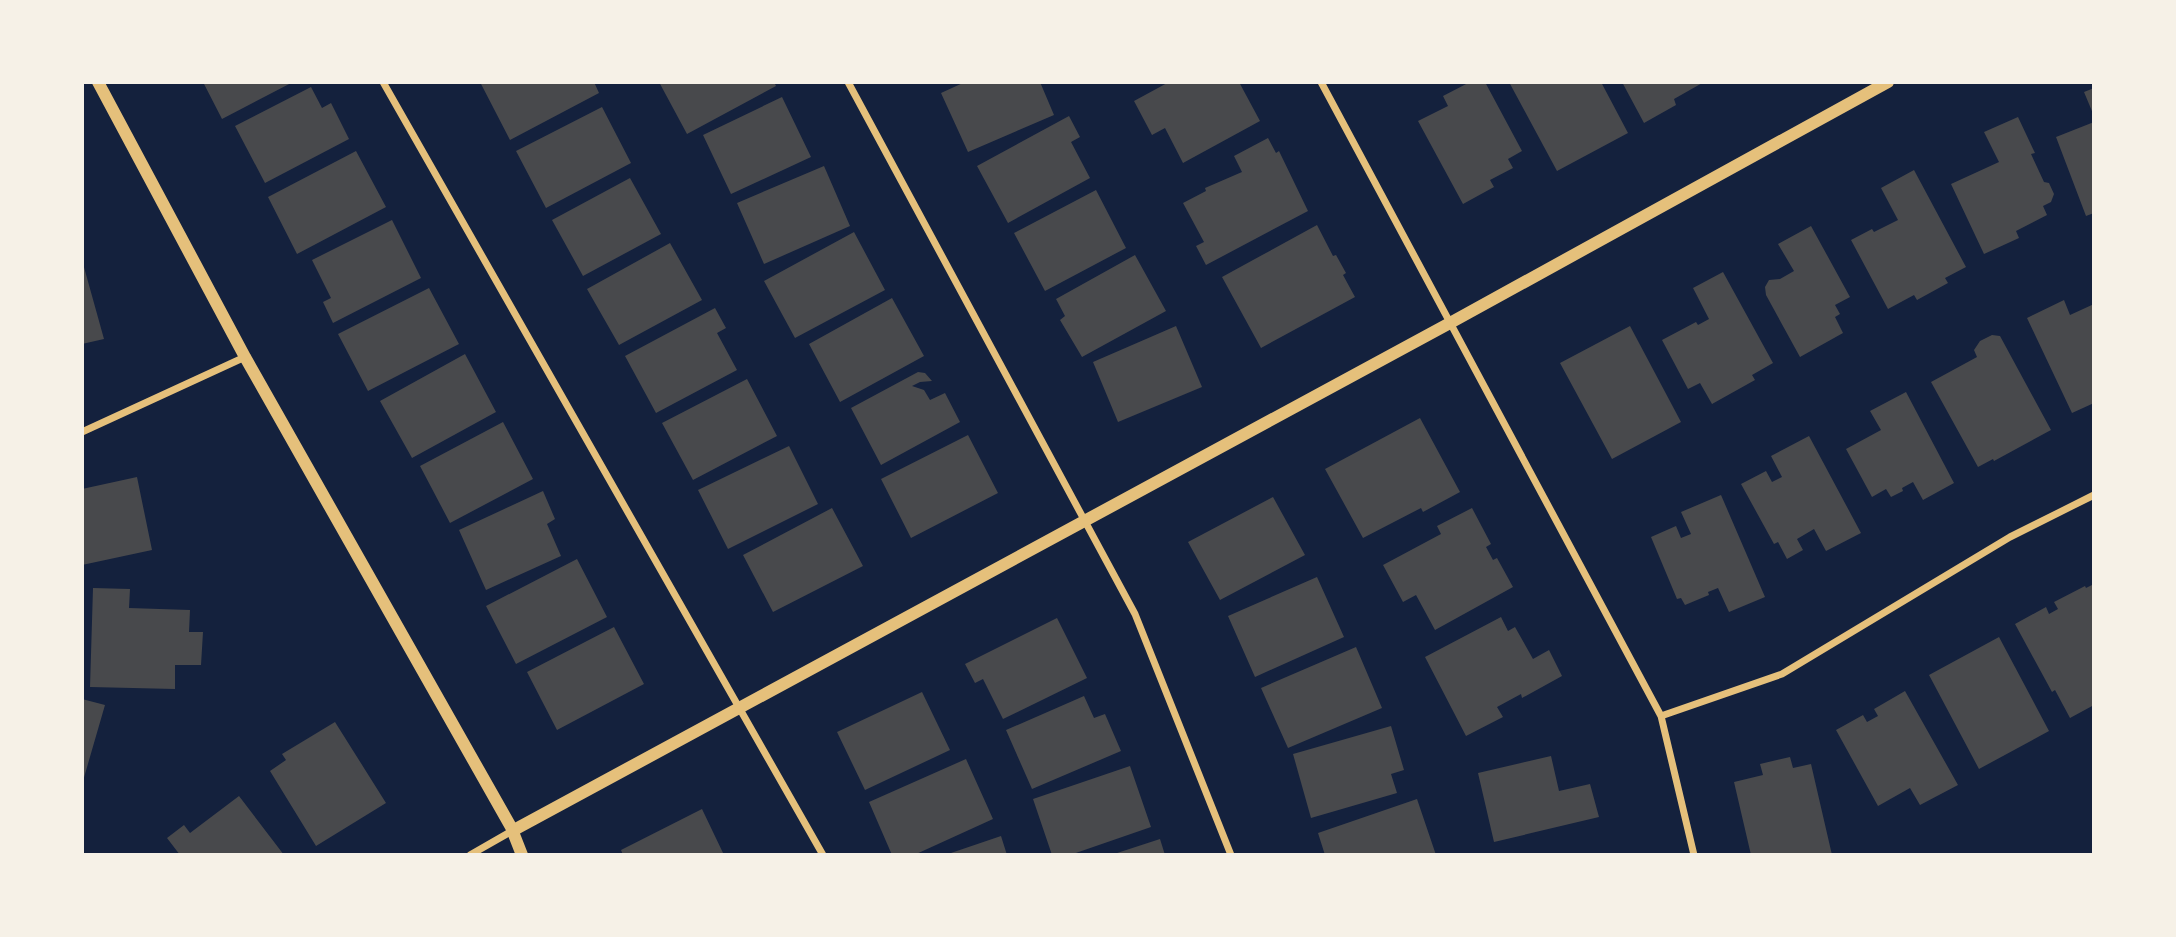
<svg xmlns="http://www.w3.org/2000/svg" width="2176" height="937" font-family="Arial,sans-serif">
	<rect width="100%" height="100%" fill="#14213d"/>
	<path fill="#48494c" d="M203,82H293L222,119Z
		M480,82H594L599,93L510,140Z
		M659,82H774L776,86L687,134Z
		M965,82H1040L1054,115L968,152L941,93Z
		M1169,82H1239L1260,121L1183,163L1165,128L1152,135L1134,101Z
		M1470,82H1485L1522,151L1508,159L1513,168L1490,180L1494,187L1463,204L1418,121L1448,106L1443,96Z
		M1509,82H1601L1628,133L1557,171Z
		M1622,82H1704L1674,99L1676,105L1644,123Z
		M311,87L322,108L331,103L349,139L265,183L235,126Z
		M2094,88V116L2084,92Z
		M782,97L811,157L731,194L703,135Z
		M602,107L631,163L546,208L516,151Z
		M1069,116L1080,137L1071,142L1090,178L1008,223L977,166Z
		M2018,117L2035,153L2031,154L2044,182L2049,183L2054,194L2051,202L2043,206L2047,215L2016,231L2019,238L1984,254L1951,184L1999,162L1984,132Z
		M2094,122V213L2086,216L2056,137Z
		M1268,138L1276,153L1279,151L1308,211L1206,265L1196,246L1204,242L1183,203L1206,191L1205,188L1242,172L1234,156Z
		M356,151L386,207L297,254L268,197Z
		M824,166L850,226L764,264L737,203Z
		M1914,170L1966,267L1945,278L1948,283L1917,300L1914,295L1888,309L1851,240L1872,229L1874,232L1898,220L1881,188Z
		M630,178L661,234L583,276L552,220Z
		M1096,190L1126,248L1045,291L1014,233Z
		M392,220L421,278L333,323L323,302L331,298L312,260Z
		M1317,225L1333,256L1336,255L1346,273L1343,275L1355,297L1261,348L1222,277Z
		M1811,226L1850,297L1835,305L1840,314L1835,317L1843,333L1800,357L1766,295L1765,287L1769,280L1780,279L1794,271L1778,244Z
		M854,232L885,290L795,338L764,281Z
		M670,243L702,300L619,345L587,289Z
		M1135,255L1166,311L1082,357L1060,320L1065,316L1056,299Z
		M82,260L104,339L82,344Z
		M1723,272L1773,363L1752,375L1755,380L1712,404L1700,383L1688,389L1662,340L1696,322L1698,325L1709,319L1693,288Z
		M429,288L459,344L368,391L338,334Z
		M892,298L924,356L840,402L809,344Z
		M2064,300L2070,315L2094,304V403L2072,413L2027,318Z
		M715,308L726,328L717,333L737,370L656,413L625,356Z
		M1176,326L1202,387L1118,422L1093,362Z
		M1630,326L1681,422L1612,459L1560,363Z
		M1992,335L2000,336L2051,430L1994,461L1993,459L1978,467L1931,382L1977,357L1974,350L1980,341Z
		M465,354L496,412L412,458L380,401Z
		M918,372L925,373L932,381L920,382L912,386L924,390L930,400L945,393L960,422L881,465L851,408Z
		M747,379L777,436L693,480L662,423Z
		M1906,392L1954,483L1923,500L1913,482L1902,488L1903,491L1891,497L1886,489L1872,497L1846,449L1881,430L1870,411Z
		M1420,418L1460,492L1423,512L1421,508L1363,538L1325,469Z
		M503,422L533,479L450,523L420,466Z
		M968,435L998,493L911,538L881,479Z
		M1809,436L1861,533L1826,551L1814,529L1797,539L1803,550L1787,559L1778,542L1774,544L1741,484L1766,471L1772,482L1782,477L1771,456Z
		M789,446L818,504L728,549L698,490Z
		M137,477L152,550L82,565V489Z
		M543,491L555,519L547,524L561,556L486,590L459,530Z
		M1721,495L1765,597L1729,612L1718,588L1708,592L1709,595L1685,605L1681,598L1677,599L1651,537L1676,526L1681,538L1691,534L1681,512Z
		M1273,497L1305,555L1220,600L1188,542Z
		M832,508L863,566L773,612L743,555Z
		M1472,508L1491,544L1486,547L1493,560L1497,558L1513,587L1435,630L1416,595L1403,602L1383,565L1441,534L1437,526Z
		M577,559L607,617L516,664L486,606Z
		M1317,577L1344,637L1255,677L1228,616Z
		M2094,584V705L2070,718L2055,690L2052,692L2015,624L2046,607L2049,614L2058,609L2054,602L2085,586L2086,588Z
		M93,588L130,589L129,608L190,610L189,632H203L201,665H175V689L90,687Z
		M1501,617L1508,631L1515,627L1533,659L1549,650L1562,676L1522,698L1521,694L1497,707L1503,717L1466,736L1425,657Z
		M1057,618L1087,678L1003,719L983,679L975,683L965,664Z
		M614,627L644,684L557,730L527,672Z
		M1999,637L2049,731L1979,769L1929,675Z
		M1356,647L1382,708L1288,748L1261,688Z
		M1905,691L1958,785L1920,805L1910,788L1878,806L1836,730L1863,715L1867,722L1878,716L1874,709Z
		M922,692L950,750L865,790L837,732Z
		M1084,696L1094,718L1105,714L1121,751L1032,789L1006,730Z
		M82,699L105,705L83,781H82Z
		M335,722L386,803L316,846L270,771L286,760L282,754Z
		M1391,726L1404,770L1391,774L1397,793L1311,818L1293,754Z
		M1551,756L1559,791L1590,784L1599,817L1494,842L1478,773Z
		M1790,757L1793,768L1811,764L1832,855H1751L1734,782L1763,775L1760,764Z
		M966,759L993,819L914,855H892L869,802Z
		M1130,766L1151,827L1070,855H1052L1033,799Z
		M239,796L284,855H180L167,838L184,825L190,833Z
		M1417,799L1436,855H1325L1318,833Z
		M702,809L724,855H623L621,850Z
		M1001,836L1007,855H948V854Z
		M1160,839L1165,855H1114V854Z"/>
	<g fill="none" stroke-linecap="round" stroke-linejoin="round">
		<path stroke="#e5c07b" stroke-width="7" d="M383,82L823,855
			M848,82L1135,614L1231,855
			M1321,82L1661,716L1694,855
			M82,432L245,357
			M1661,716L1782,674L2010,537L2094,495
			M470,855L512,831"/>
		<path stroke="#e5c07b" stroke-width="12" d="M98,82L245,357L511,827L522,855
			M512,831L1450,323L1888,82"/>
	</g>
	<rect width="2176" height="937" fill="none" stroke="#f6f1e7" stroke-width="168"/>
</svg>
